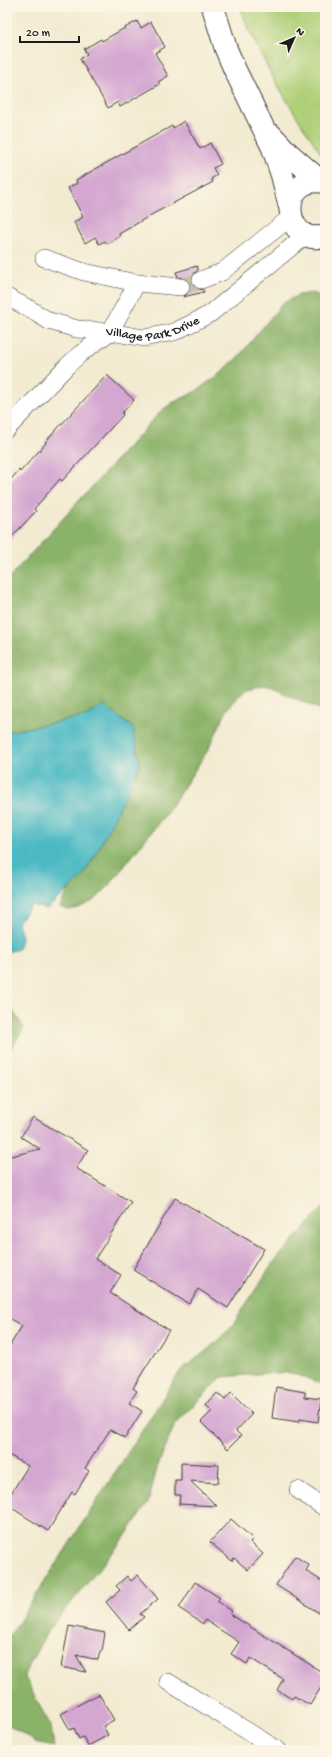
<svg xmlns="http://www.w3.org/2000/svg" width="332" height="1757" font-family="'Gochi Hand',sans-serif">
	<rect width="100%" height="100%" fill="#fcf5e5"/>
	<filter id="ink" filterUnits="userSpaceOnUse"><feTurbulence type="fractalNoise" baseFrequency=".025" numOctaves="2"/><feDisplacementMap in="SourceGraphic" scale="8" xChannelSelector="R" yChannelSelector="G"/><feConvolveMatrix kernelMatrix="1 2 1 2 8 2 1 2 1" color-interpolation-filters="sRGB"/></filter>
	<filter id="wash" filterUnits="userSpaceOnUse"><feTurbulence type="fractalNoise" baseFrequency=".012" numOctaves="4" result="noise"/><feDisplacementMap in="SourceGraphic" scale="16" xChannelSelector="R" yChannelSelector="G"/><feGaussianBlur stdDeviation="0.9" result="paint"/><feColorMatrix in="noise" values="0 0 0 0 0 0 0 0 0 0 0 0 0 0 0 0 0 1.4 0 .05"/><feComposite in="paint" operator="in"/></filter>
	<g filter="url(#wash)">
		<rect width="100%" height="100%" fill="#f3ebd1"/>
		<path fill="#aecf78" stroke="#65764a" d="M240,7H325V160C293,111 260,62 240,7Z"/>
		<path fill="#8ab268" stroke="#536742" d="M313,293L325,298V712L266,685L244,690L227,710L208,750L168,811L107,888L95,900L78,908L68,910L60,907L67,892L82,877L99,848L140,765L103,705L88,716L7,732V580L161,411L172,403L195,392L221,373L240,355L282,304L298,295Z
			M7,1002L24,1028L7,1055Z
			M325,1205V1385L292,1373H267L222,1377L175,1424L157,1468L148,1503L122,1541L47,1632L24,1675L38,1703L51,1726L54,1747L39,1744L7,1724V1638L15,1628L181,1370L205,1352L230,1329L273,1263Z"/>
		<path fill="#4bb9c4" stroke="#346a70" d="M103,705L133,728L140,765L99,848L82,877L47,909L31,905L18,922L22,937L18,949L7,952V732L88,716Z"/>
		<g id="blocks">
			<path fill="#d4a7d1" d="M137,21L141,28L151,22L165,47L155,53L168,76L158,82L160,84L120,107L118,102L108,108L80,59L87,54L84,49L101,39L102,41Z
				M184,121L200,149L210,143L221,164L213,168L217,175L211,179L213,182L151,215L119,234L120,236L107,244L105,241L99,244L95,237L85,243L74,222L83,217L68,188L77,183L76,180L172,126L173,128Z
				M197,266L198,270L193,274L192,283L195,288L203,290L204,292L183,297L189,292L190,283L186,279L178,277L176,272Z
				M107,375L134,400L122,413L123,415L62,481L60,479L34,509L36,511L7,542V484L19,470L20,472L46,443L45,442Z
				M33,1117L88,1150L76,1168L131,1202L95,1259L121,1275L110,1293L169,1330L133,1388L137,1391L129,1403L142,1411L125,1438L110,1430L85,1468L89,1471L75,1494L72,1492L48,1531L7,1505V1500L28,1466L7,1454V1350L22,1326L7,1317V1157L40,1149L21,1137Z
				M175,1198L264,1249L228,1308L198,1289L189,1304L133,1270Z
				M276,1387L305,1392V1397L321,1399L318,1422L300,1419L299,1422L272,1418Z
				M217,1393L225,1400L231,1393L252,1414L236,1431L241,1436L228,1449L201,1422L212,1411L206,1405Z
				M181,1463L219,1465L218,1483L190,1481L217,1506L179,1504L180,1495H175V1480H181Z
				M231,1519L253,1539L250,1542L263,1554L248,1570L234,1558L232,1561L210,1542Z
				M295,1556L309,1565L306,1571L325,1583V1617L276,1585Z
				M138,1575L158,1599L140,1614L144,1617L129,1630L106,1602L120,1590L116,1586L127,1576L131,1581Z
				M195,1582L220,1598L217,1601L232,1611L230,1614L325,1674V1681L310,1705L294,1696L292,1699L277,1690L283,1679L250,1658L247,1664L231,1654L239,1642L205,1620L203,1624L179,1608Z
				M69,1626L105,1633L102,1651H100L98,1660L76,1655L86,1672L61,1667Z
				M99,1694L114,1720L103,1726L108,1735L88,1746L83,1737L79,1739L74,1728L70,1730L61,1714Z"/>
		</g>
	</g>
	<g filter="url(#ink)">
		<use href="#blocks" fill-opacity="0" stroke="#3c3b37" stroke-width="1"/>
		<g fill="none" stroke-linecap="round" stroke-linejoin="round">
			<path stroke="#c8c2ad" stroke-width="17" stroke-dasharray="17 8" stroke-linecap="butt" d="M181,287L201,280"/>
			<g stroke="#3c3b37" stroke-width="18">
				<g id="street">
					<path d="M44,258L84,272L137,283L181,287"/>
					<path d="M201,280L222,272L291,217"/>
					<path id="s1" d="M7,297L28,308L49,321L77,329L110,332L144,338L174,332L210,314L307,234"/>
					<path d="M7,429L67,366L80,354L110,332L137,283"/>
					<path d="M298,1490L325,1508"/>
					<path d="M168,1682L278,1750"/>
				</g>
			</g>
			<g stroke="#3c3b37" stroke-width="24">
				<path id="secondary" d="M213,7L226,49L235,70L273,148L282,175L290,207
					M271,135L288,153L320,181
					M325,182C276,173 282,248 325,236"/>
			</g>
			<use href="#street" stroke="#fff" stroke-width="17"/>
			<use href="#secondary" stroke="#fff" stroke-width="22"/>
		</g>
	</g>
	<g text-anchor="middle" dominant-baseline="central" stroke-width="3" stroke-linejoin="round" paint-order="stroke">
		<g font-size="13" fill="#1c1c1c" stroke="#fcf5e5">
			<text stroke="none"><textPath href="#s1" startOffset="155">Village Park Drive</textPath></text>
		</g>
	</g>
	<rect width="332" height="1757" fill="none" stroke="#fcf5e5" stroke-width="24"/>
	<g transform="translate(294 38) rotate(45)" stroke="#fcf5e5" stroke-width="3" paint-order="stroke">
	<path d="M0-3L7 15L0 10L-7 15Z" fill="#1c1c1c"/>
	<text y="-6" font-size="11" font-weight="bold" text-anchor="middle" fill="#1c1c1c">N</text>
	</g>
	<path d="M20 36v6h59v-6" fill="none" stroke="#1c1c1c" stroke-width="2"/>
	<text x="26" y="36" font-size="12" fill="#1c1c1c" stroke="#fcf5e5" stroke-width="3" paint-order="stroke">20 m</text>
</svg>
